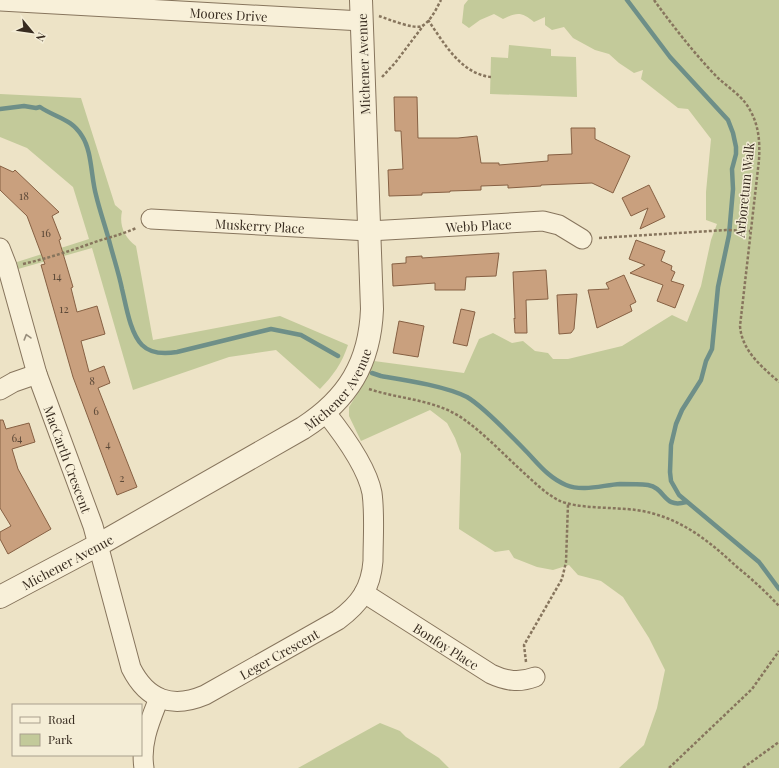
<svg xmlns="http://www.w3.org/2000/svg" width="779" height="768" font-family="'Playfair Display',serif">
	<rect width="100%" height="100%" fill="#ede3c6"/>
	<path fill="#c3ca9a" d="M468,0H779V768H619L644,745L657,708L665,670L649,638L623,597L601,581L578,575L569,565L553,570L537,567L514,558L509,550L495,552L459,529L461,454L455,438L447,423L430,410L361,441L349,416V407L364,383L374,361L464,373L479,339L493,333L512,343L523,341L535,351L548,353L553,359H568L622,346L672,315L687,322L701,286L711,240L717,224L706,220V192L711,139L688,109L678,108L641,79L643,70L634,73L619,63L609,54L595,50L573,38L564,27L552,30L545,25V17L534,22C522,12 517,12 503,19L494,14L480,20L469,28L462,23L464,5Z
		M509,45L551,49V56L576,57L577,97L490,94L491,57L508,58Z
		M0,94L81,98L115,205L122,211C119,225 124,237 136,246L153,340L280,316L348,345C342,363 333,376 320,389L276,350L229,357L133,390L92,248L18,269L17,262L89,239L73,187L27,148L0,137Z
		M380,723L400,731L406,737L439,758L449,768H298Z"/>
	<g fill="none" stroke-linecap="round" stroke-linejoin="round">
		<path stroke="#6e8f88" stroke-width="4.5" d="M627,0L670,57L728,120L733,133L736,147V154L732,169L733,189L729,235L718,287L712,349L706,361L701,380L682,410L676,424L671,445L670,472L671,481L679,495L759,562L779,589
			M0,109L24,106L36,108L40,107C56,118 71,118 82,136C92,151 91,177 96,195C100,212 106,228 110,244C114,259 119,274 122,289C126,305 130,333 142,345C151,354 165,354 177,352L271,329L301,335L338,356
			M372,373L381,376C405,380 445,386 467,397C484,407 508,433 523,448C537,462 547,477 566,485C583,492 603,485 620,484C629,484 639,484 648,485C666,488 663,509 686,502"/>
	</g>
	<path fill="#c9a07e" stroke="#866043" d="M394,97H417L418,138H458L477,136L481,163H499V165L548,161V155L572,154L571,128H595V139L630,156L613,193L592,183L541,185V186L508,188V185L481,186V190L450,191V192L422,193V195L389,196L388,170L403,169L401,131H395Z
		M0,166L13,172L15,170L59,212L52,216L61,239L59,240L73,287L71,288L77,312L97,306L105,334L81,341L89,372L104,366L110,383L98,388L137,487L117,495L73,377L41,265L45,264L27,216L0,190Z
		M649,185L665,217L640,229L648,208L631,216L622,198Z
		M636,240L665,251L661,261L672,266L671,270L675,272L671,281L684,285L675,308L657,301L663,285L630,273L645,265L629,259Z
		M499,253L496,276L466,277L465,290H435V283L393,286L392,264L406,263V257L422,256V258Z
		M546,270L548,299L526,300L527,333H515L514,318L515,319L513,272Z
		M624,275L636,302L630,305L632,311L597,328L588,290L609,289L606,283Z
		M577,294L574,329L571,333L559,334L557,295Z
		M461,309L475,312L467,346L453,343Z
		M399,321L424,326L418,357L393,353Z
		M0,420H3L6,429L29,423L35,442L12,449L18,469L51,529L8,554L0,539V532L11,526L0,508Z"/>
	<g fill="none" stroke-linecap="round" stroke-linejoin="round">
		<g stroke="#87755d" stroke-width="21">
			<g id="minor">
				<path id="s1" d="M0,1L362,21"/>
				<path id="s2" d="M151,219L369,231L543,221L559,225L582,239"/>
				<path id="s3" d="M0,248L7,266L37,374L93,526L131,668C147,700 172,709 205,695L338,620C360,604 371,588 373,561C373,538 375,515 372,493C367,467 342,433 326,413"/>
				<path d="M0,390L14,382L37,374"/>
				<path id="s4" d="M364,593L491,674C506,681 519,683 535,677"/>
				<path d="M144,768C140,743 150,721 159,698"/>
			</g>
		</g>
		<g stroke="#87755d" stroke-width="24">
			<g id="tertiary">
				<path id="s5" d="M0,597L98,545L303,428C348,399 370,363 372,309L361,0"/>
			</g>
		</g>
		<path stroke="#87755d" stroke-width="2.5" stroke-dasharray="3 2" stroke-linecap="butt" d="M654,0C673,26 693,52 716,76C727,87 742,95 750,110C759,126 760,142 759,160L740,326C742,351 761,366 779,382
			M379,16C388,19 415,30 422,26C431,21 436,9 441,0
			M428,20C444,43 461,74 491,77
			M382,77L395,63L423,26
			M599,238L726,230L750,231
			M23,264C49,258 73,250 98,241C111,237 123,234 136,228
			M369,389C399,399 431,399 459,416C482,431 502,453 523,472C534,482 545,493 558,500C575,509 615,507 636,510C678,516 707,539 737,567C752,579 766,592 779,606
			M526,662L524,645L562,579L566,562L568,504
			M669,768L752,689L779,651
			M743,768L779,742"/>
		<use href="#minor" stroke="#f8f0d9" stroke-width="19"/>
		<use href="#tertiary" stroke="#f8f0d9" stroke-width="22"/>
	</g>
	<defs><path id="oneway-chevron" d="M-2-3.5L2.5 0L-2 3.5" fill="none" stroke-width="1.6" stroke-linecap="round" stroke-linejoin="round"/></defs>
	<use stroke="#988e7c" href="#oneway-chevron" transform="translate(27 337) rotate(-106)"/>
	<g text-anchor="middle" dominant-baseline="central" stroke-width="3" stroke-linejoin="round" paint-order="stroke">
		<g font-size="11" fill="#5c4938">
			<text x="24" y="195">18</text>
			<text x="46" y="232">16</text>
			<text x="57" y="275">14</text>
			<text x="64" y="308">12</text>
			<text x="92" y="380">8</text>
			<text x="96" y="410">6</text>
			<text x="17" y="437">64</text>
			<text x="108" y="443">4</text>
			<text x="122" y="477">2</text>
		</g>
		<g font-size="13" fill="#382c20" stroke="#f4edd6">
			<text stroke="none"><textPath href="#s1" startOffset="229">Moores Drive</textPath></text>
			<text transform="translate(363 64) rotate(-92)">Michener Avenue</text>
			<text transform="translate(744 190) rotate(-84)">Arboretum Walk</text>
			<text stroke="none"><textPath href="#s2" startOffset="109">Muskerry Place</textPath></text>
			<text stroke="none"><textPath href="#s2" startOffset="328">Webb Place</textPath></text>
			<text stroke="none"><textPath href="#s5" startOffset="400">Michener Avenue</textPath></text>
			<text stroke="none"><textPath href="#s3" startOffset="222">MacCarth Crescent</textPath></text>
			<text stroke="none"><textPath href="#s5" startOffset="76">Michener Avenue</textPath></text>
			<text stroke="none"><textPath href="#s4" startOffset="98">Bonfoy Place</textPath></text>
			<text stroke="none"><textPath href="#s3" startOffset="614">Leger Crescent</textPath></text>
		</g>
	</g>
	<rect x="12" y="704" width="130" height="52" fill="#f4edd6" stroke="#a9a08d"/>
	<rect x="20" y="717" width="20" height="6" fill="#f8f0d9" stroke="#a9a08d"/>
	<text x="48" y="724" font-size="12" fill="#382c20">Road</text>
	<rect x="20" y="734" width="20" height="12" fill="#c3ca9a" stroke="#a9a08d"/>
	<text x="48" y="744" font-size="12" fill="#382c20">Park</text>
	<g transform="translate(32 32) rotate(119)" stroke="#f4edd6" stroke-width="3" paint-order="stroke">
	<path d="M0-3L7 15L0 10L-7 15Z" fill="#382c20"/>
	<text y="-6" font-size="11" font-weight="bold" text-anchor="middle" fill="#382c20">N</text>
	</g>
</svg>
